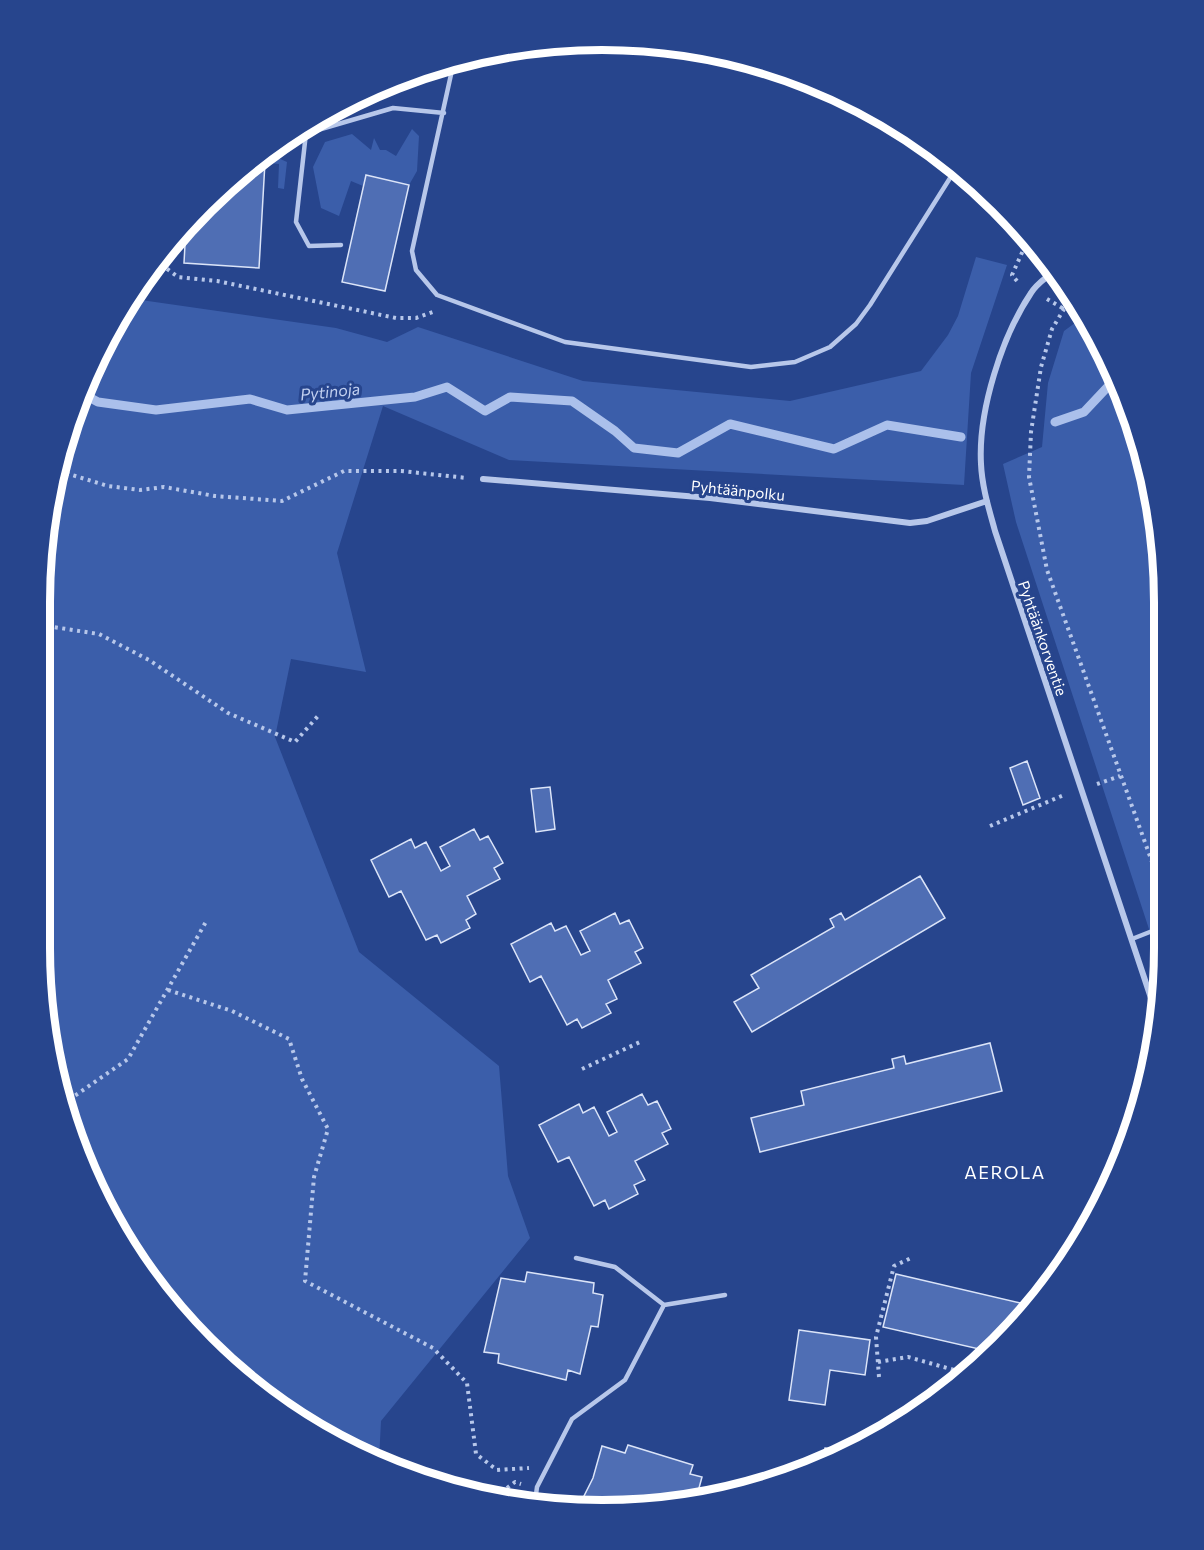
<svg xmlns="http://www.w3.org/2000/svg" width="1204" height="1550" font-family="Commissioner,sans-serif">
	<rect width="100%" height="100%" fill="#27458d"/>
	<path fill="#3b5eaa" d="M412,129L419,136L417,171L409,185L366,175L363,186L351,181L339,216L321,208L313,167L325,142L352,134L371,150L374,138L380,150H386L396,156Z
		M267,153L287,162L284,189L278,188L279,164L268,163L267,160L259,159Z
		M976,257L1007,265L971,373L964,485L509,460L383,406L337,553L366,672L291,659L275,737L359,952L499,1066L508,1176L530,1238L381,1421L379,1460L321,1436L204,1346L115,1230L58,1094L39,948L40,566L69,421L134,299L336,328L387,342L418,327L583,381L790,401L921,371L948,335L958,316Z
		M1083,317L1089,320L1135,421L1164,565L1165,948L1163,972L1016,522L1003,464L1042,447L1048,383L1064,331Z"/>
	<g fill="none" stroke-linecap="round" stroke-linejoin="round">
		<path stroke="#abc0eb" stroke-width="9" d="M83,394L98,402L156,410L250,399L287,410L415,397L447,387L485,411L510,397L572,401L615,431L634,448L678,453L730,424L834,449L887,425L961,437
			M1055,422L1084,412L1116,378"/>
	</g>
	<path fill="#4f6eb4" stroke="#dbe4f8" stroke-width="1.5" d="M440,64L441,66L407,75L421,69Z
		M255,161L265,162L259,268L184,263L186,226L231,178Z
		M366,175L409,185L385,291L342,282Z
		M1027,761L1040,798L1023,805L1010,768Z
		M550,787L555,829L536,832L531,789Z
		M474,829L480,840L488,836L503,863L494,868L500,879L467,896L476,914L466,920L470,928L441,943L437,935L426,940L401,891L389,897L371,860L411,839L415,848L426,842L441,871L450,866L440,847Z
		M920,876L945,918L752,1032L734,1002L759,988L751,975L834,927L830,919L841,913L845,920Z
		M615,913L620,924L629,920L643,948L635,952L641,963L608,980L617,999L606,1004L611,1013L582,1028L577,1019L567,1025L541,976L530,982L511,944L551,923L555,931L566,926L581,955L590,951L580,931Z
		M990,1043L1002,1091L760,1152L751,1118L804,1105L801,1091L894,1068L892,1059L904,1056L906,1064Z
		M642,1094L648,1105L657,1101L671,1129L662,1133L668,1144L635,1161L645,1180L634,1185L638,1194L609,1209L605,1200L594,1206L569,1157L558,1162L539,1125L579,1104L583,1113L594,1107L609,1136L617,1132L607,1112Z
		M527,1272L594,1283L593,1293L603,1295L598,1327L591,1326L580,1374L568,1370L566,1380L498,1363L499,1354L484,1352L501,1278L525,1282Z
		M896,1274L1033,1306L992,1352L883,1327Z
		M799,1330L870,1340L865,1375L830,1370L825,1405L789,1400Z
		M628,1445L693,1465L690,1474L702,1477L696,1499L602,1511L578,1508L593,1478L602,1446L625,1453Z
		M825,1448L846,1451L823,1461Z"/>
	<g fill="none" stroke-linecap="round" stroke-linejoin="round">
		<path stroke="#b7c7ea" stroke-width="4" stroke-dasharray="3 4.5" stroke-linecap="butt" d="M155,260L178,277L217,281L396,318H416L433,312
			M1017,281L1012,275L1029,237
			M1047,299L1064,309
			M1079,305L1064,309L1052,329L1041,367L1031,432L1029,477L1047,570L1165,898
			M59,471L108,486L140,490L164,487L215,496L282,501L344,471H401L467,478
			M40,625L99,634L149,660L228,713L295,742L318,716
			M1097,784L1120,776
			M990,826L1064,795
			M168,990L232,1011L289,1039L302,1079L328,1129L314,1177L305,1281L433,1348L467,1383L476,1454L497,1470L529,1468
			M582,1069L640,1042
			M63,1104L128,1059L207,920
			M878,1362L908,1357L965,1373
			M879,1377L876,1337L894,1266L911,1258
			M724,1493L726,1495
			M495,1497L515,1482L521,1484"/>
		<path stroke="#b7c7ea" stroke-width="4.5" d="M454,61L412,251L416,270L437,295L565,342L751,367L795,362L830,347L856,324L870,305L957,167
			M306,133L296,222L309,246L341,245
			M287,139L393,108L444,113
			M1132,939L1165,926
			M576,1258L615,1267L664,1305
			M535,1502L537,1487L572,1419L625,1380L664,1305L725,1295"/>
		<path stroke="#b7c7ea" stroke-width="6" d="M1054,271C1046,278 1036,284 1031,293C1002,336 978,411 981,464C982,487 989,509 995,531L1158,1019
			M483,479L710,498L910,523L927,521L987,501"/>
	</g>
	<g text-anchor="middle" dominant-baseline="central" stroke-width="6" stroke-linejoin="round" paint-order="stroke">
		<g font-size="15" fill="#fff" stroke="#27458d">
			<text transform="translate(738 490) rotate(6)">Pyhtäänpolku</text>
			<text transform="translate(1043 638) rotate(71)">Pyhtäänkorventie</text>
		</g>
		<g font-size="16" font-style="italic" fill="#c3d1f1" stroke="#27458d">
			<text transform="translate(330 391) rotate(-6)">Pytinoja</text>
		</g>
		<g font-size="18" letter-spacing="1.5" fill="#fff" stroke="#27458d">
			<text x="1005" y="1172">AEROLA</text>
		</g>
	</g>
	<path d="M0 0H1204V1550H0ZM602 50H602A552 552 0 0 1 1154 602V948A552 552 0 0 1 602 1500H602A552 552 0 0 1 50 948V602A552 552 0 0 1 602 50Z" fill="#27458d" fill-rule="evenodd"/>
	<path fill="none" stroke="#fff" stroke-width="8" d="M602 50H602A552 552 0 0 1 1154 602V948A552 552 0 0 1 602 1500H602A552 552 0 0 1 50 948V602A552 552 0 0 1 602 50Z"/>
</svg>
